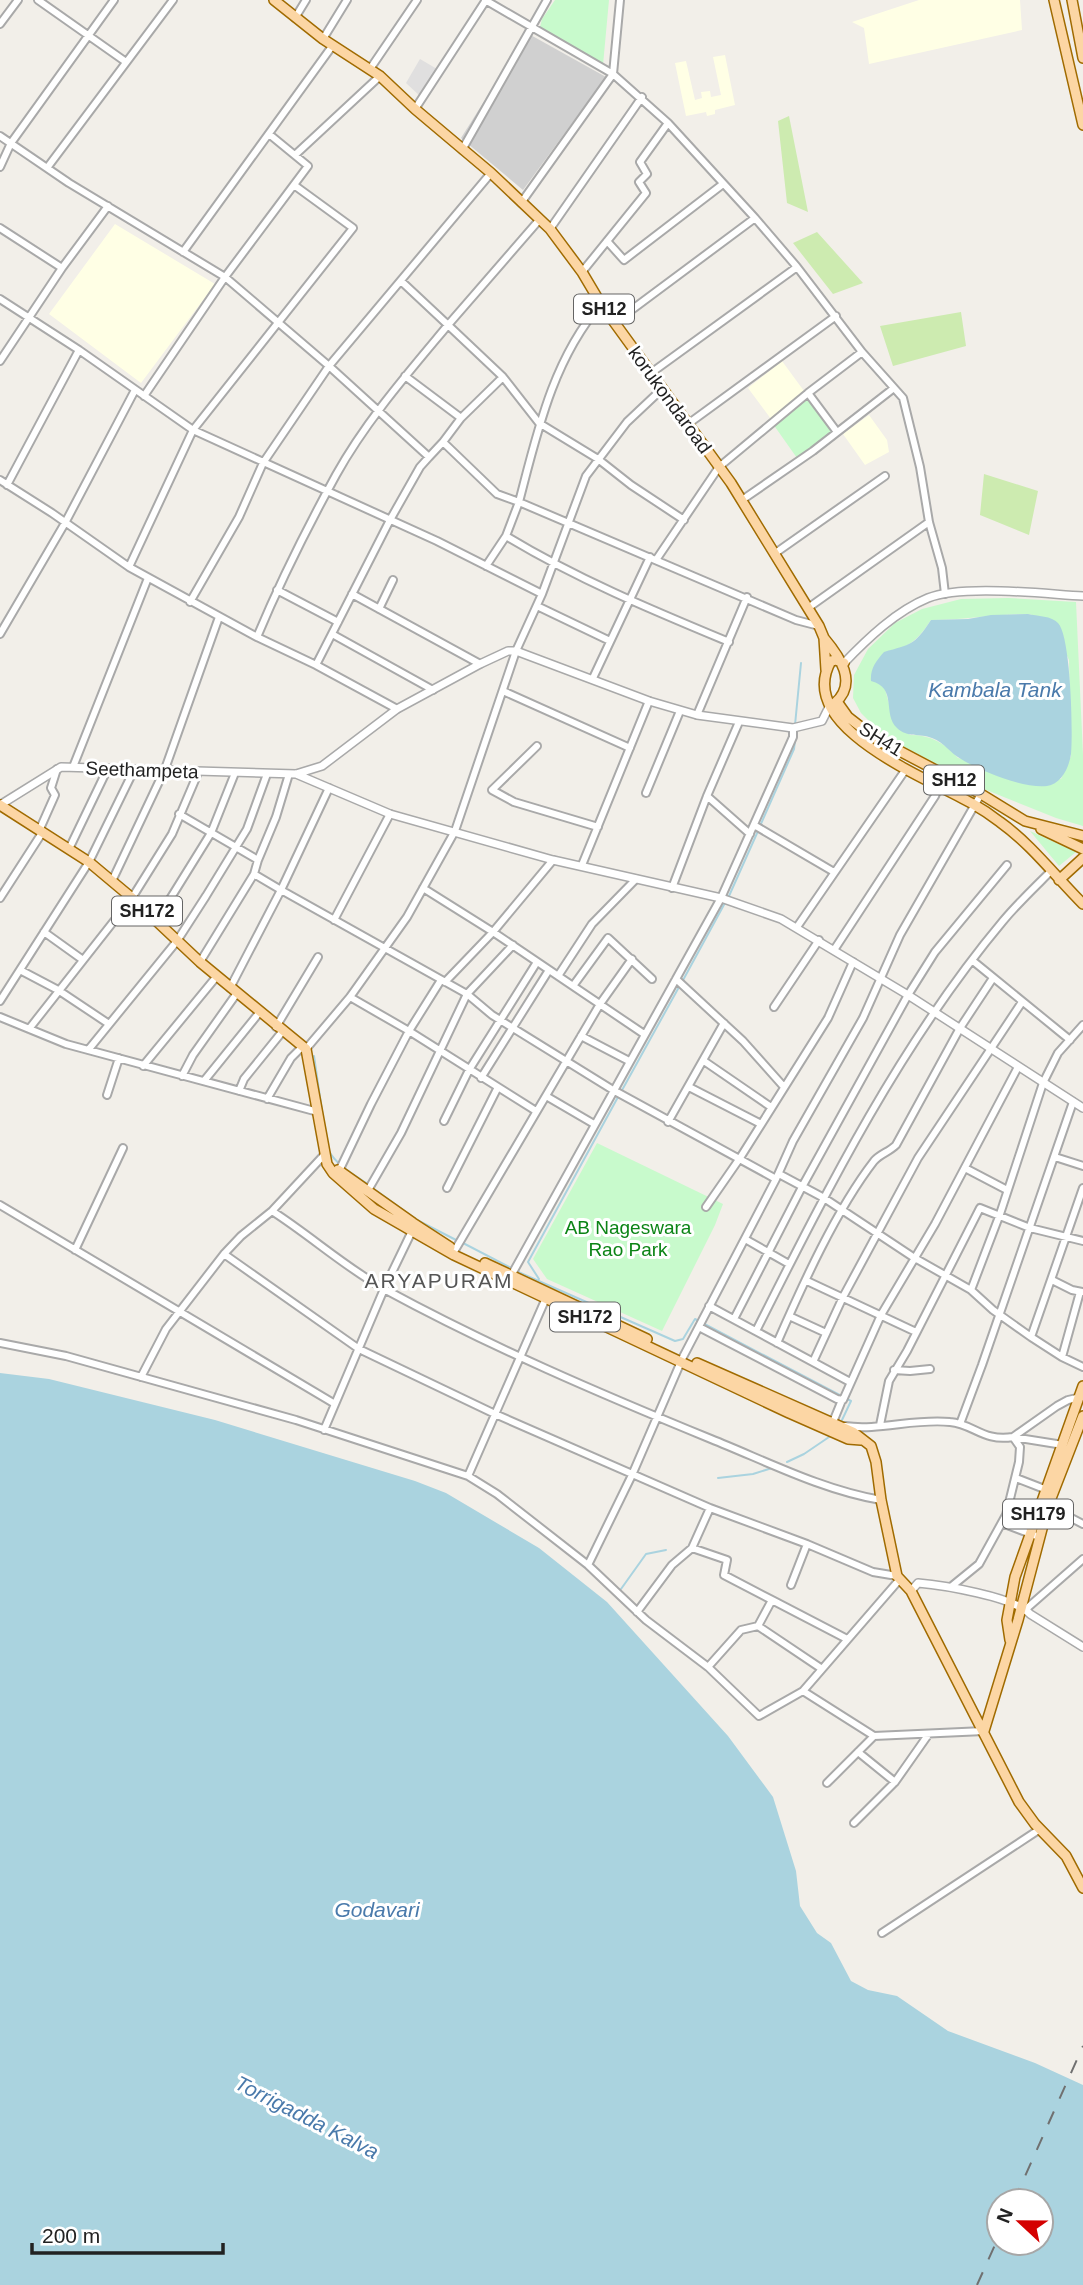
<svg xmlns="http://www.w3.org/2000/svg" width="1083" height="2285" font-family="Arial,sans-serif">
	<rect width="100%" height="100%" fill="#f2efe9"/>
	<path fill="#e0dfdf" d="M420,59L437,69L420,96L406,83Z"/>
	<path fill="#ffffe5" d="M919,0H1020L1022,30L869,64L864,28L852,22Z
		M725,55L735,105L715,110V114L707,116L706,112L686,116L675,63L686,61L695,100L702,98L701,92L710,91L711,97L721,95L713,57Z
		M115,224L215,284L141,383L49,314Z
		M782,361L804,391L771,419L748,388Z
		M869,415L887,440L889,452L865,465L843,434Z"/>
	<path fill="#d0d0d0" d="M527,33L606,77L523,190L461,138Z"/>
	<path fill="#cdebb0" d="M789,116L808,212L787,203L778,121Z
		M817,232L863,283L833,294L793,243Z
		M961,312L966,346L893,366L880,326Z
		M984,474L1038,491L1029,535L980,515Z"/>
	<path fill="#c8facc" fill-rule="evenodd" d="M555,0H609L603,65L540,27L542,19Z
		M806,397L833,431L797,458L773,424Z
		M1008,598L1076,602L1083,755V826L1056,818L984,789L884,736L861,713L853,698L854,675L868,649L895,623L922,609L961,599ZM1028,614L1050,619L1069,660L1071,756L1061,779L958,758C945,743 931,735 910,735L891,711L885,689L879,683L889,651C910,648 920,637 931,620C963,620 995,614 1028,614Z
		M1030,831L1076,852L1059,866Z
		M597,1143L723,1204L715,1225L662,1331L547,1279L533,1259Z"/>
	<path fill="#aad3df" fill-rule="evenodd" d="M1028,614C1037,616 1052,616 1058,623C1071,636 1073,734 1071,754C1069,768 1061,784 1047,786C1025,789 980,771 961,759C950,753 945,743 932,738C920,733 907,738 897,728C882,714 898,688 871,681C870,669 876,661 884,652C911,644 914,646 931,620L968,619L991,615Z
		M0,1373L49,1379L215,1420L415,1481L446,1493L539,1548L607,1602L728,1736L773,1797L796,1871L800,1906L817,1933L831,1943L851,1981L868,1990L897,1996L948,2031L1035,2063L1083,2085V2285H0ZM1041,2201V2243H999V2201Z"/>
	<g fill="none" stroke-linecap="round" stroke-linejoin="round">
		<path stroke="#aad3df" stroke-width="2" d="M795,725L801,663
			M760,826L794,749L795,741
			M729,896L758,831
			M682,982L726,901
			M314,1056L323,1118
			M621,1092L679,987
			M329,1151C336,1165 356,1176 369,1185
			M374,1189L417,1220L458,1241
			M463,1243L511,1268
			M516,1271L675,1341L683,1339L695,1319L851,1401L842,1420
			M539,1279L528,1262L618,1097
			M787,1462L804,1454L832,1435
			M718,1478L753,1474L772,1468
			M621,1589L646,1554L666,1550"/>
		<g stroke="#a9a9a9" stroke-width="10">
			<path id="minor" d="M38,0L126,62
				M485,0L613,74L521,203
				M620,0L613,74L668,123L755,218L797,267L862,352L903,398L920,467L929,522L942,568L945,594
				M295,18L306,0
				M0,24L18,0
				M323,39L347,0
				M370,69L417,0
				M415,109L486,0
				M0,136L69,183L225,277L329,366L429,457L443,442L497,494L519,502L506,536L486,566
				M462,150L547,0
				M295,155L380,76
				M0,167L11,143L114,0
				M47,168L173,0
				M540,219L448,325L503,377L539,423L598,459L631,485L684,520
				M0,228L62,268L108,206
				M550,229L642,97
				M607,241L624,260L723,184
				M183,252L333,45
				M582,272L646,193L639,182L647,174L640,162L668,123
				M0,299L79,350L193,430L437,541L542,594
				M601,304C553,359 537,433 519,502L796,620L819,626
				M614,323L755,218
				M0,361L62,268
				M651,373L797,267
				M405,376L461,418
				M808,393L837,432
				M144,396L225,277L308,166L269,134
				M688,424L836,316
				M443,442L461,418L503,377
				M0,480L52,513L129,567L257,637
				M7,485L79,350
				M742,500L813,451L894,388
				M506,536C577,579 652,610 729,642
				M774,554L885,476
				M656,560L719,467L808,393L862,352
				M129,567L193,430L353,228L294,185
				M277,590L338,622
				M352,594L480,664
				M190,602L239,517L263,463L329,366L491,173
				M537,606L610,641
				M808,608L929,522
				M379,609L393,580
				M0,634L65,523L135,390
				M332,634L433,690
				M316,665L390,520L420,467L429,457
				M593,678L650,557
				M503,691L630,748
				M397,709L316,665L257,637C280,582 307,528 336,475C366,421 408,373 448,325L401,281
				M697,715L747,597
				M537,746L492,790L514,802L598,827
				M73,767L148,578
				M646,793L680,711
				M707,796L750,834
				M179,814L258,860L254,874L281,890L467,994L492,1015L613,1090L776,1179
				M754,825L834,872
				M39,831L55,795L51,788L57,769
				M69,849L107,770
				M258,860L276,817L289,774
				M582,865L649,701
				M112,881L165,769L219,617
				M423,888L493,932L644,1034
				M672,888L707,796L739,722
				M0,898L42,833
				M157,920L211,833L235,773
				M334,920L390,814
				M797,927L906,769
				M44,932L83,960
				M834,950L935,796L944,775
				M973,961L1070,1040
				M200,962L254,874
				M20,970L58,990L109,1024
				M558,976L592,924L636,879
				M676,979L743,1041L784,1087
				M445,982L493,932L553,860
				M573,986L608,938L652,979
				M230,988L281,890L329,788
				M350,997L409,1031L536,1111
				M0,1001L89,862L134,770
				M774,1007L819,940
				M0,1017L66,1044L318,1112
				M276,1027L318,957
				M29,1029L132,898L172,834L198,773
				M581,1036L629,1061
				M89,1049L177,941L206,896L247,829L267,774
				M306,1049L350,997L407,917L455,831L516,651L542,594L586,476L627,422L662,389
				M704,1061L771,1107
				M143,1066L217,976
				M182,1076L193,1055L237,993
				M481,1078L549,970
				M204,1081L259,1013
				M689,1087L761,1124
				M239,1091L244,1079L282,1032
				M107,1095L119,1058
				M546,1096L594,1124
				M267,1099L291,1058L302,1047
				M444,1121L469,1070L537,962
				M668,1122L724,1023
				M1055,1157L1083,1166
				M965,1168L1007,1190
				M339,1171L371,1104L409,1031L441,980
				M779,1174L824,1198L913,1257L971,1290L993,1310L1031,1337L1062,1357L1083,1367
				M447,1188L497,1089
				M367,1192L401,1133L467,994L513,945
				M0,1205L335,1404
				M706,1207L740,1158L828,1018L853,962
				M272,1211C311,1236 346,1268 386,1290C491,1347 601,1394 711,1439C766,1461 822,1490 881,1500
				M745,1239L789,1264
				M75,1250L123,1148
				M455,1250L600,1004L632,959
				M224,1254L359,1349L495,1414L710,1508L807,1544L873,1572L897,1576
				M512,1274L721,898L793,737V728
				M1052,1280L1072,1290L1082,1292
				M807,1281L916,1332
				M971,1290L1000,1214L1043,1083L1058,1053L1083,1025
				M709,1306L813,1362
				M789,1316L826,1333
				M734,1319L802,1187L908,995L935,952L1007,865
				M699,1327L837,1399L843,1400L881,1315L935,1224L1018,1067
				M756,1331C828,1188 900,1044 1003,921C1018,903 1035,887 1051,871
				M1031,1337L1083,1188
				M0,1343L66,1356L296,1420L468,1476L497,1494L588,1565L646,1620L708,1667L759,1716L803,1691L900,1579
				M777,1343C802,1286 836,1210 874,1161C880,1154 889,1152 896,1145L960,1028L993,978
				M1062,1357L1080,1292
				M894,1370L910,1371L930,1369
				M141,1377L166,1329L224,1254L241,1236L272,1211L325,1154
				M850,1382L813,1362L843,1297L918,1158L1022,1002
				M833,1422L842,1400
				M960,1424L982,1365L1073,1102
				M880,1425L889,1381L907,1351L980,1208L1030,1228L1083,1241
				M845,1426C879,1431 915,1418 950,1422C974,1424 983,1442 1013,1437L1057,1406L1068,1400L1081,1397
				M324,1430L384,1289L412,1231
				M1013,1437L1063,1445
				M468,1476L546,1298
				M1016,1478L1047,1490
				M1048,1506L1083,1524
				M1002,1523L1039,1537
				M692,1548L727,1560L724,1575L772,1600
				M588,1565L632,1475L683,1357L776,1179L793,1141L863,1018L900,935L981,794
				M791,1585L807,1544
				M952,1586L979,1564L1006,1515L1019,1462L1020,1447L1013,1437
				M1026,1609L1083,1559
				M637,1612L672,1565L692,1548L710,1508
				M758,1626L822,1669
				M708,1667L741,1630L758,1626L772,1600L847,1639
				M803,1691L874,1736L984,1731
				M858,1752L895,1782
				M827,1783L874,1736
				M854,1823L895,1782L928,1735
				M882,1933L1040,1829"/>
		</g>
		<g stroke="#a9a9a9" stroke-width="10">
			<path id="tertiary" d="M844,663C867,639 896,611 928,598C962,584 1044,594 1083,596
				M296,774L390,814L553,860L721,898L781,919L908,995L1083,1108
				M0,805L61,767L296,774L322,766L397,709L480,664L508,651H516L649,701L697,715L793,728L822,721L830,705
				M911,1591L918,1583C942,1585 1015,1597 1030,1614L1083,1647"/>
		</g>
		<g stroke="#a06b00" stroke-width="12">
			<path id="primary" d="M274,0L323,39L380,76L415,109L491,173L550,229L582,272L601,304L731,483L819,626L824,638L826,670
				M1054,0L1083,125
				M1072,0L1083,58
				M824,638C840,657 858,683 835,703
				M844,663L836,660L831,661C793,728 930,779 973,804C982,809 991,815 1000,822C1031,844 1056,877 1083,904
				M838,703L848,717L875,738L981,794L1025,821L1083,836
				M0,805L89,862L132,898L200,962L306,1049L327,1164L333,1173L374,1209L454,1255L789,1413L848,1439L861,1440
				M1041,829L1083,849
				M1059,880L1083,858
				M338,1170L413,1223L450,1247
				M485,1263L647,1339
				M697,1363L853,1432L871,1446L876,1462L881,1500L897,1576L911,1591L1019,1802L1035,1824L1066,1856L1083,1888
				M1010,1640L1007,1620L1015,1577L1083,1386
				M984,1731L1018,1620L1048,1506L1083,1416"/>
		</g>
		<use href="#minor" stroke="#fff" stroke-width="6"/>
		<use href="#tertiary" stroke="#fff" stroke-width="7"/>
		<use href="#primary" stroke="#fcd6a4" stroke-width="9"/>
		<path stroke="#707070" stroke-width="2" stroke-dasharray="14 14" stroke-linecap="butt" d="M1014,2201L1083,2046
			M977,2285L999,2236"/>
	</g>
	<g text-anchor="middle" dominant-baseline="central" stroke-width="6" stroke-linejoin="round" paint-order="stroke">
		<g fill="#fff" stroke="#646464" stroke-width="2">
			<rect x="574" y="294.5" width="60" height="29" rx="5"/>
			<rect x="924" y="765.5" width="60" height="29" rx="5"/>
			<rect x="112" y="896.5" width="70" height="29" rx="5"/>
			<rect x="550" y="1302.5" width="70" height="29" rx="5"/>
			<rect x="1003" y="1499.5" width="70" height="29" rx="5"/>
		</g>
		<g font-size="18" font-weight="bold" fill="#222">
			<text x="604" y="309">SH12</text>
			<text x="954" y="780">SH12</text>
			<text x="147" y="911">SH172</text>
			<text x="585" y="1317">SH172</text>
			<text x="1038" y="1514">SH179</text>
		</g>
		<g font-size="19" fill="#222" stroke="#fff">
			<text transform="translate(670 400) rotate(54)">korukondaroad</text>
			<text transform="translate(881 739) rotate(32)">SH41</text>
			<text transform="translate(142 770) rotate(2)">Seethampeta</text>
		</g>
		<g font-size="19" fill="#0c8416" stroke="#fff">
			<text x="628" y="1227">AB Nageswara<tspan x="628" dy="22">Rao Park</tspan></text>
		</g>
		<g font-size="21" font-style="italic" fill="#4a7aab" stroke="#fff">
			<text x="995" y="689">Kambala Tank</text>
			<text x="377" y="1909">Godavari</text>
			<text transform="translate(307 2117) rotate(27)">Torrigadda Kalva</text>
		</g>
		<g font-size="21" letter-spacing="2" fill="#555" stroke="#fff">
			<text x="439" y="1280">ARYAPURAM</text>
		</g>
	</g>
	<g transform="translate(1020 2222) rotate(292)"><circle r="33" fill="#ffffff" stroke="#a7a7a7" stroke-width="2"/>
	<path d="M0-5L12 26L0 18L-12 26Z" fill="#d40000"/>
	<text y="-10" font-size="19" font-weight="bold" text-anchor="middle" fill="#222222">N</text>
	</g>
	<path d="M32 2243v10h191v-10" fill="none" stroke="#222222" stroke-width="3.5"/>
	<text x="42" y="2243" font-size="21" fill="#222222" stroke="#ffffff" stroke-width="5" paint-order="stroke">200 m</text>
</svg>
